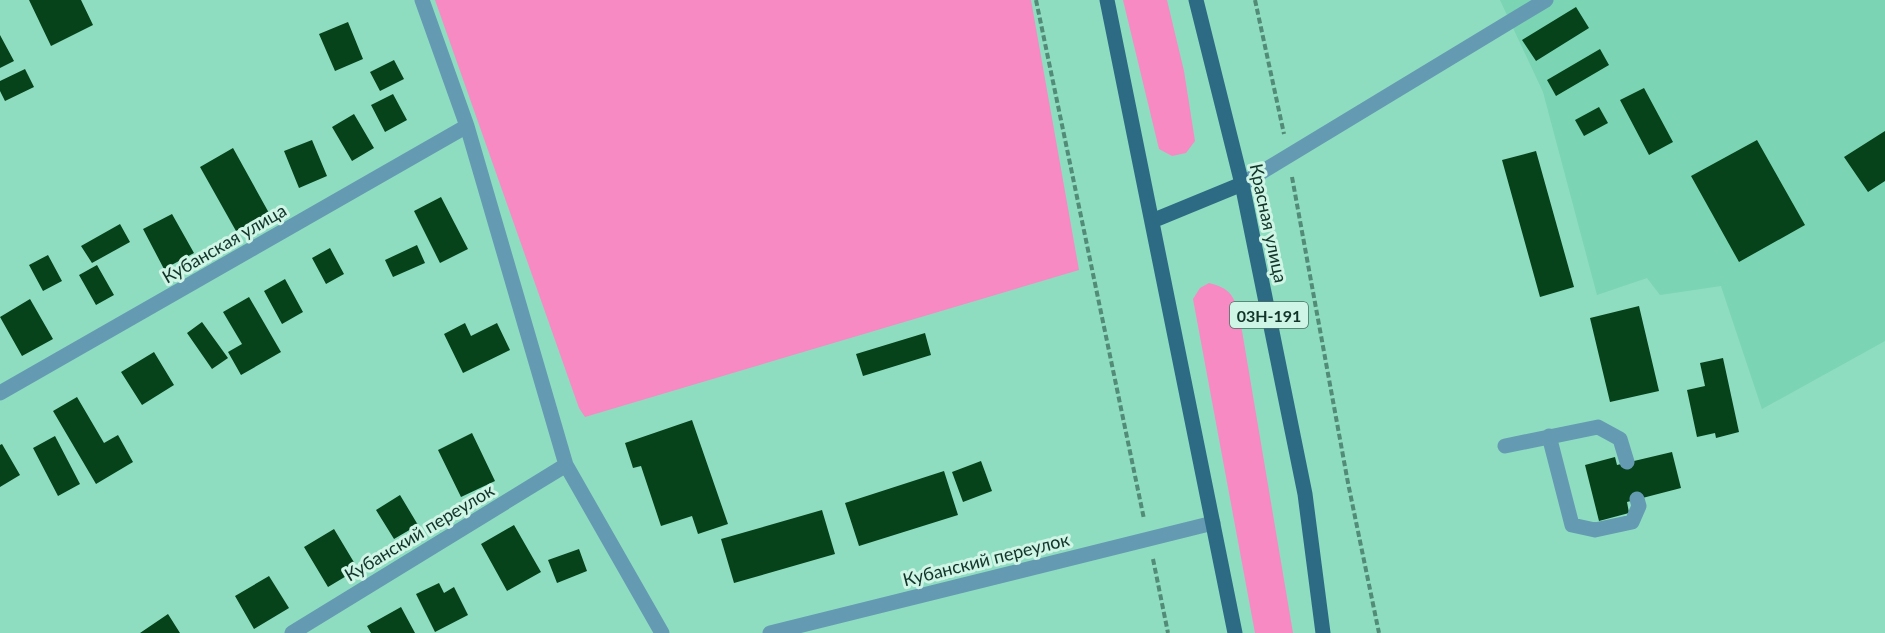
<svg xmlns="http://www.w3.org/2000/svg" width="1885" height="633" font-family="Lato,sans-serif">
	<rect width="100%" height="100%" fill="#8eddc0"/>
	<path fill="#7bd4b4" d="M1500,0H1885V341L1762,409L1721,286L1660,295L1647,278L1597,295L1543,92Z"/>
	<path fill="#f78ac2" d="M435,0H1031L1079,270L585,417L579,408Z
		M1123,0H1167L1184,71L1195,141L1186,153L1172,156L1159,149Z
		M1209,283C1229,288 1233,294 1239,313L1293,633H1255L1193,299L1200,288Z"/>
	<path fill="#06421a" d="M29,0H81L93,25L51,46Z
		M1576,7L1589,28L1536,61L1522,40Z
		M348,22L363,59L335,71L319,34Z
		M0,35L14,61L0,68Z
		M1600,49L1609,65L1556,96L1547,80Z
		M394,60L404,79L380,91L370,72Z
		M25,69L34,87L5,101L0,91V81Z
		M1644,88L1673,142L1649,155L1620,100Z
		M393,94L407,120L385,132L371,105Z
		M1599,107L1608,123L1584,136L1575,120Z
		M354,114L374,148L352,161L332,127Z
		M1885,131V181L1868,192L1844,157Z
		M312,140L327,176L299,188L284,151Z
		M1757,140L1805,225L1739,262L1691,176Z
		M233,148L269,213L236,231L200,167Z
		M1536,151L1574,287L1540,297L1502,160Z
		M441,197L468,249L440,263L414,211Z
		M172,214L194,253L164,269L143,229Z
		M120,224L130,242L92,263L81,246Z
		M417,245L425,263L393,277L385,260Z
		M330,248L344,274L326,284L312,258Z
		M48,255L62,281L43,291L29,265Z
		M97,265L114,295L96,305L79,275Z
		M285,279L303,312L282,324L264,291Z
		M249,297L281,352L241,375L228,352L242,344L223,312Z
		M30,299L53,339L22,356L0,317Z
		M1639,306L1659,391L1610,402L1590,318Z
		M202,322L228,358L212,369L187,333Z
		M465,323L471,336L497,323L510,350L463,373L444,334Z
		M925,333L931,355L863,376L856,354Z
		M154,352L174,385L142,405L121,372Z
		M1723,358L1739,432L1716,438L1715,433L1697,437L1687,390L1705,386L1700,363Z
		M77,397L104,443L118,435L133,462L96,484L53,411Z
		M692,420L728,524L698,534L692,516L661,526L641,466L633,468L625,443Z
		M472,433L495,481L461,497L438,450Z
		M55,436L80,484L58,496L33,448Z
		M2,444L20,475L0,487V445Z
		M1672,452L1681,488L1627,502L1629,513L1599,521L1585,465L1615,457L1617,465Z
		M981,461L992,491L963,502L952,472Z
		M944,471L958,515L859,546L845,503Z
		M400,495L418,525L394,539L376,510Z
		M822,510L835,554L734,583L721,539Z
		M514,525L541,572L507,591L481,544Z
		M334,529L358,569L328,587L304,547Z
		M579,549L587,571L557,583L548,560Z
		M269,576L289,608L254,629L235,596Z
		M439,583L444,593L454,587L468,615L435,632L416,594Z
		M401,607L415,633H371L367,626Z
		M168,614L180,633H140Z"/>
	<g fill="none" stroke-linecap="round" stroke-linejoin="round">
		<path stroke="#528b77" stroke-width="4" stroke-dasharray="6 3" stroke-linecap="butt" d="M1036,0L1144,519
			M1255,0L1284,134
			M1292,177L1348,483L1379,633
			M1153,559L1168,633"/>
		<path stroke="#659ab3" stroke-width="15" d="M1242,184L1546,0
			M1549,436L1572,525L1595,530L1632,522L1639,506L1637,499
			M1505,446L1598,427L1620,439L1627,462"/>
		<path stroke="#659ab3" stroke-width="15" d="M422,0L467,126L566,465L662,633
			M0,393L467,126
			M292,633L566,465
			M770,633L1213,523"/>
		<path stroke="#2d6b85" stroke-width="15" d="M1107,0L1235,633
			M1196,0L1242,184L1305,494L1323,633
			M1152,221L1242,184"/>
	</g>
	<g text-anchor="middle" dominant-baseline="central" stroke-width="6" stroke-linejoin="round" paint-order="stroke">
		<rect fill="#cff5e6" stroke="#4b6e62" stroke-width="1.5" x="1230" y="302" width="78" height="26" rx="4.5"/>
		<g font-size="16" font-weight="bold" fill="#123429">
			<text x="1269" y="315">03Н-191</text>
		</g>
		<g font-size="18" fill="#123429" stroke="#cff5e6">
			<text transform="translate(1269 223) rotate(78)">Красная улица</text>
			<text transform="translate(224 243) rotate(-30)">Кубанская улица</text>
			<text transform="translate(419 532) rotate(-31)">Кубанский переулок</text>
			<text transform="translate(986 559) rotate(-14)">Кубанский переулок</text>
		</g>
	</g>
</svg>
